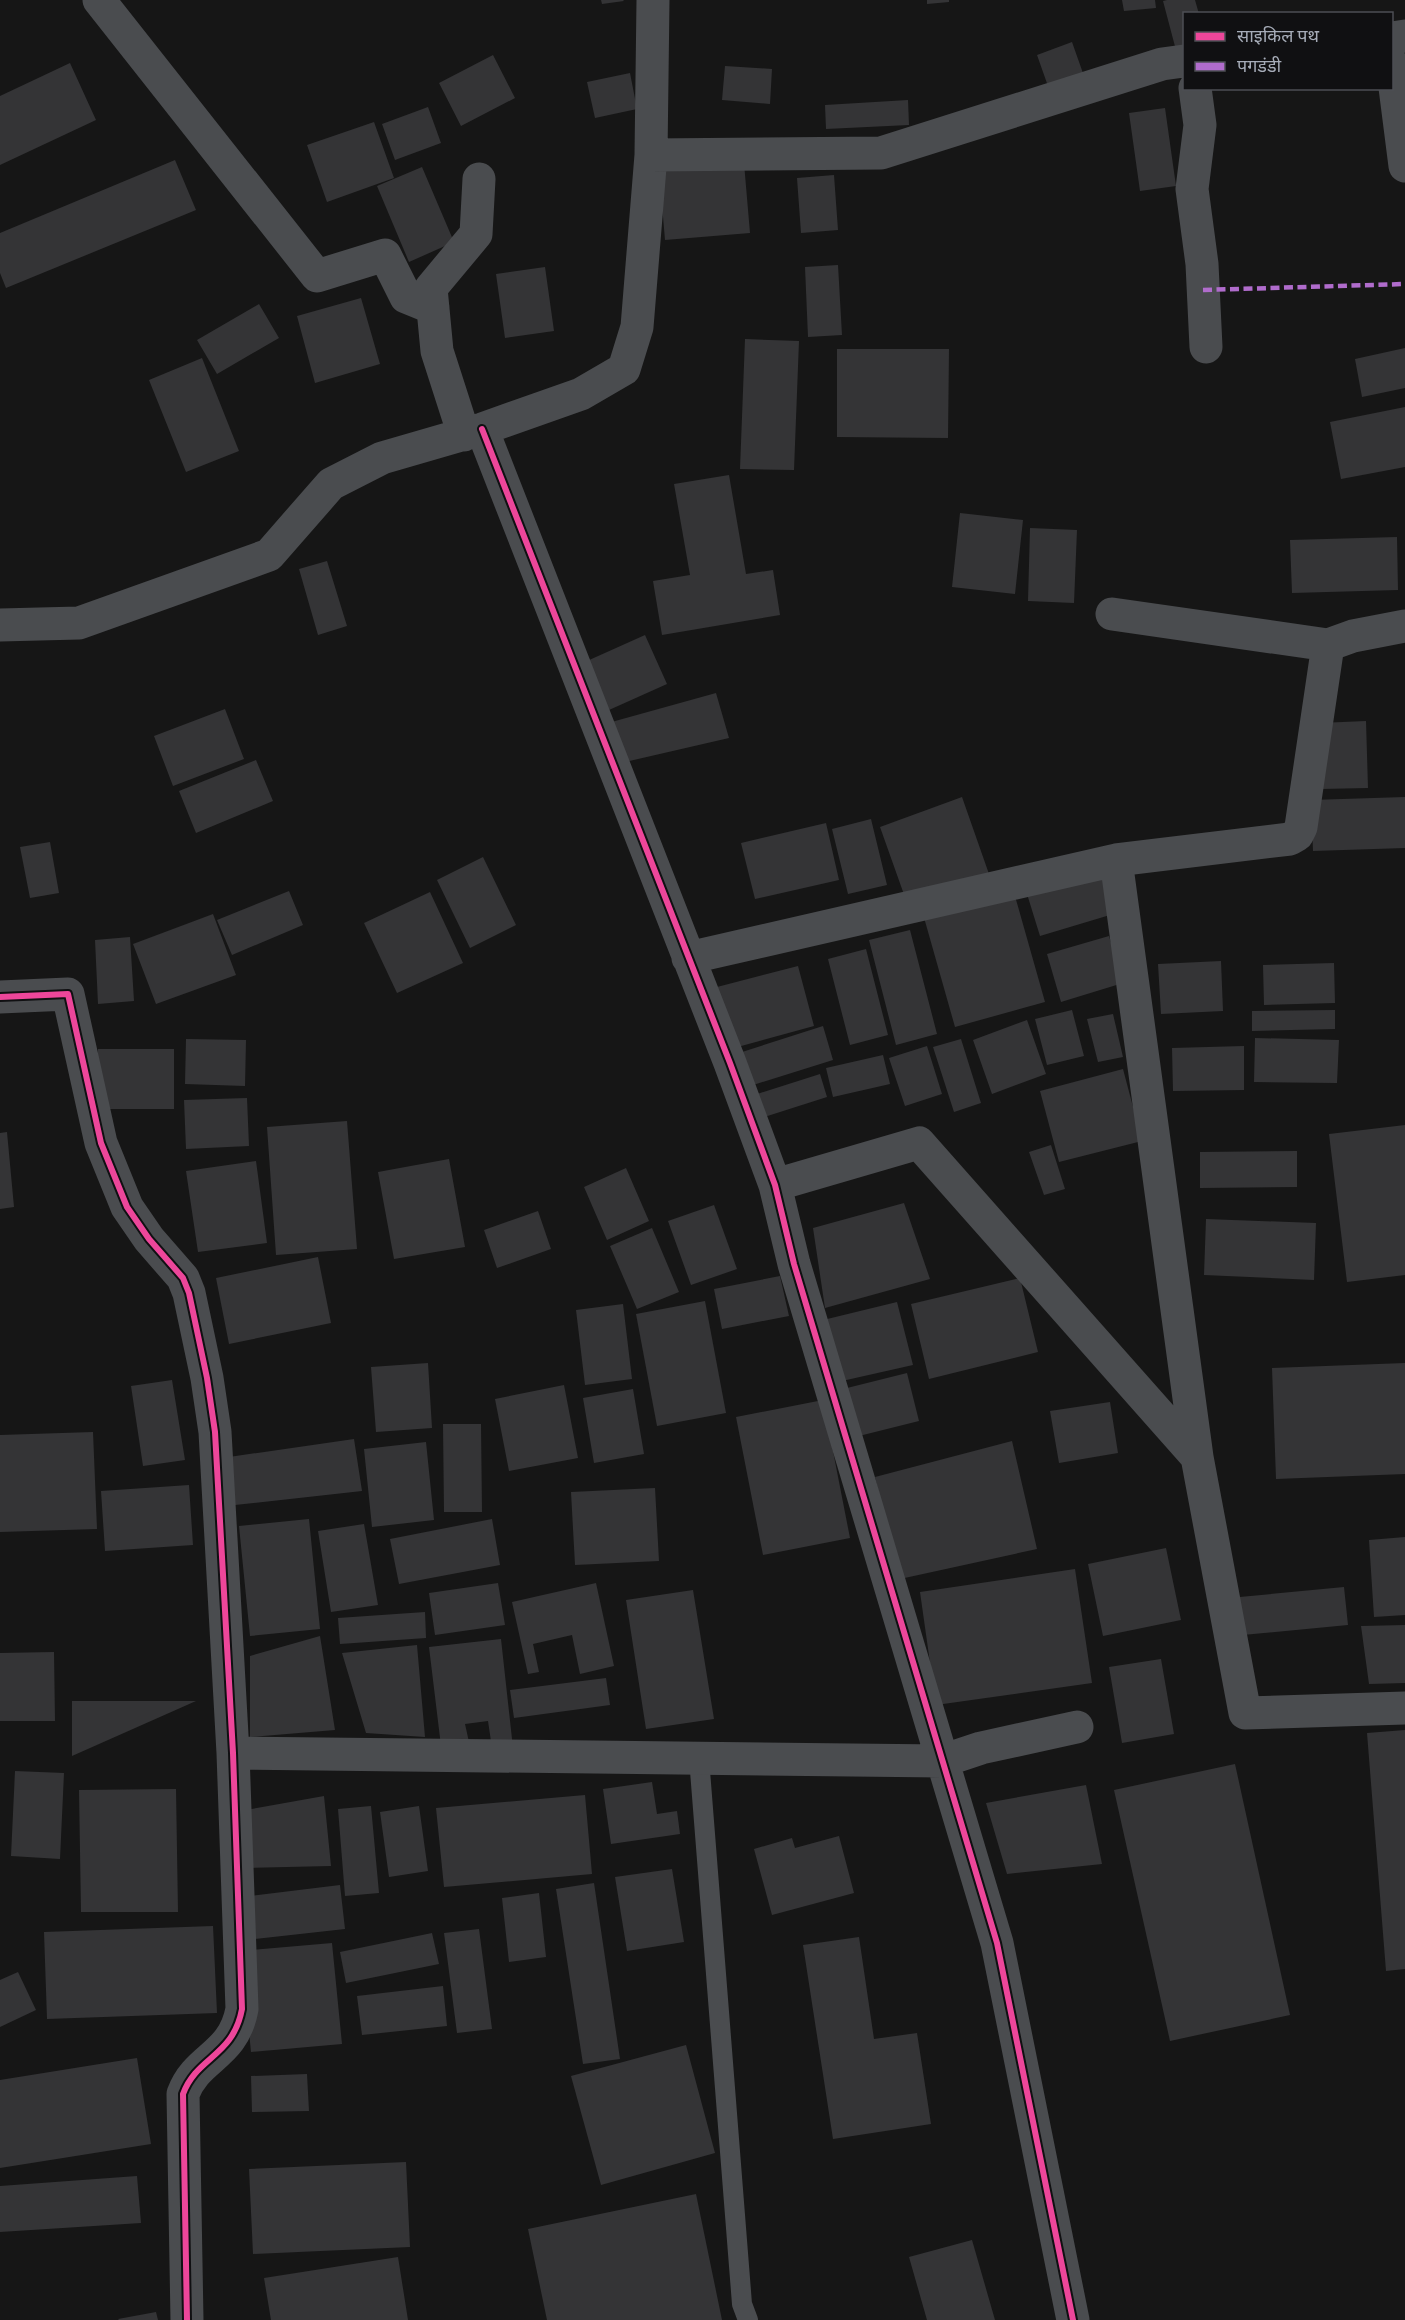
<svg xmlns="http://www.w3.org/2000/svg" width="1405" height="2320" font-family="Signika,'Noto Sans Devanagari',sans-serif">
	<rect width="100%" height="100%" fill="#161616"/>
	<path fill="#343436" d="M601,0H623L624,1L602,4Z
		M927,0H949V2L927,4Z
		M1122,0H1155L1156,8L1124,11Z
		M1167,0H1195L1199,14H1184V53L1177,54L1163,1Z
		M1072,42L1084,76L1049,89L1037,55Z
		M493,55L515,98L461,126L439,83Z
		M70,63L96,120L0,165V96Z
		M725,66L772,69L770,104L722,100Z
		M630,73L637,109L595,118L587,82Z
		M908,100L909,125L826,129L825,105Z
		M428,107L441,143L395,160L382,124Z
		M1165,108L1176,186L1140,191L1129,113Z
		M374,122L394,178L327,202L307,145Z
		M175,160L196,210L6,288L0,273V233Z
		M744,163L750,233L665,240L659,170Z
		M422,167L454,242L409,262L377,186Z
		M834,175L838,230L801,233L797,178Z
		M838,265L842,335L808,337L805,267Z
		M545,267L554,331L505,338L496,274Z
		M361,298L380,364L315,383L297,316Z
		M259,304L279,338L217,374L197,340Z
		M745,339L799,341L794,470L740,469Z
		M1405,348V388L1362,397L1355,359Z
		M837,349H949L948,438L837,437Z
		M202,358L239,451L186,472L149,380Z
		M1405,407V467L1341,479L1330,422Z
		M729,475L746,574L773,570L780,615L662,635L653,581L690,575L674,484Z
		M960,513L1023,520L1015,594L952,587Z
		M1030,528L1077,530L1074,603L1028,601Z
		M1397,537L1398,590L1292,593L1290,540Z
		M327,561L347,626L318,635L299,569Z
		M645,635L667,684L609,710L587,661Z
		M716,693L729,738L625,762L608,723Z
		M225,709L244,759L173,786L154,736Z
		M1366,721L1368,788L1321,789L1319,723Z
		M256,760L273,801L196,833L179,791Z
		M962,797L989,874L907,903L880,827Z
		M1405,797V848L1313,851L1311,800Z
		M871,819L887,885L848,894L832,829Z
		M826,823L839,880L755,899L741,843Z
		M50,842L59,893L30,898L20,847Z
		M483,857L516,925L470,948L437,880Z
		M1107,870L1120,912L1040,936L1027,894Z
		M1013,889L1045,1002L955,1027L923,914Z
		M289,891L303,925L232,955L217,920Z
		M430,892L463,963L397,993L364,923Z
		M213,914L236,975L156,1004L133,944Z
		M910,930L937,1034L896,1045L869,940Z
		M1109,936L1123,983L1061,1002L1047,954Z
		M130,937L134,1001L98,1004L95,940Z
		M866,949L888,1035L850,1045L828,959Z
		M1221,961L1223,1011L1161,1014L1158,964Z
		M1334,963L1335,1003L1264,1005L1263,965Z
		M798,966L814,1026L734,1048L717,987Z
		M1072,1010L1084,1056L1047,1065L1035,1019Z
		M1335,1010V1029L1252,1031V1011Z
		M1113,1014L1123,1057L1098,1062L1087,1019Z
		M1027,1020L1046,1074L992,1094L973,1040Z
		M823,1026L833,1060L750,1086L739,1053Z
		M1255,1038L1339,1040L1337,1083L1254,1082Z
		M186,1039L246,1040L245,1086L185,1084Z
		M961,1039L981,1103L954,1112L933,1047Z
		M927,1046L942,1094L905,1106L889,1058Z
		M1244,1046V1090L1173,1091L1172,1048Z
		M98,1049H174V1109H98Z
		M883,1055L890,1084L833,1097L826,1068Z
		M1123,1069L1142,1141L1059,1162L1040,1091Z
		M820,1074L827,1097L758,1119L751,1096Z
		M247,1098L249,1146L186,1149L184,1100Z
		M347,1121L357,1249L276,1255L267,1127Z
		M1405,1125V1275L1347,1282L1329,1134Z
		M7,1132L14,1207L0,1209V1133Z
		M1051,1145L1065,1189L1044,1195L1029,1152Z
		M1297,1151V1187L1200,1188V1152Z
		M449,1159L465,1247L394,1259L378,1172Z
		M256,1161L267,1243L198,1252L186,1171Z
		M626,1168L649,1221L607,1240L584,1187Z
		M904,1203L930,1279L825,1308L813,1228Z
		M714,1205L737,1269L691,1285L668,1221Z
		M538,1211L551,1249L497,1268L484,1230Z
		M1206,1219L1316,1223L1314,1280L1204,1275Z
		M652,1228L679,1292L637,1309L610,1246Z
		M318,1257L331,1323L229,1344L216,1278Z
		M780,1276L789,1316L722,1329L714,1289Z
		M1020,1278L1038,1352L929,1379L911,1304Z
		M705,1301L726,1413L657,1426L636,1314Z
		M897,1302L913,1365L842,1381L819,1321Z
		M623,1304L632,1379L585,1385L576,1310Z
		M428,1363L432,1428L376,1432L371,1367Z
		M1405,1363V1474L1276,1479L1272,1368Z
		M907,1373L919,1421L859,1436L847,1388Z
		M172,1380L185,1460L143,1466L131,1386Z
		M564,1385L578,1458L509,1471L495,1399Z
		M633,1389L644,1454L594,1463L583,1398Z
		M823,1400L850,1538L763,1555L736,1417Z
		M1110,1402L1118,1453L1059,1463L1050,1411Z
		M443,1424H481L482,1512H444Z
		M93,1432L97,1529L0,1532V1435Z
		M354,1439L362,1491L235,1505L229,1457Z
		M1012,1441L1037,1549L900,1579L875,1477Z
		M426,1442L434,1520L372,1527L364,1449Z
		M189,1485L193,1545L105,1551L101,1491Z
		M655,1488L659,1561L575,1565L571,1492Z
		M309,1519L320,1629L250,1636L239,1526Z
		M492,1519L500,1565L399,1584L390,1539Z
		M364,1524L378,1605L331,1612L318,1531Z
		M1405,1537V1615L1374,1617L1369,1540Z
		M1166,1548L1181,1620L1103,1636L1088,1564Z
		M1075,1569L1092,1683L936,1705L920,1592Z
		M498,1583L505,1625L435,1635L429,1593Z
		M596,1583L614,1666L580,1674L572,1635L533,1644L539,1672L528,1674L512,1602Z
		M1344,1587L1348,1625L1232,1636L1229,1598Z
		M693,1590L714,1719L646,1729L626,1600Z
		M425,1612L426,1638L340,1644L338,1618Z
		M1405,1625V1683L1369,1684L1361,1626Z
		M320,1636L335,1730L250,1737V1656Z
		M501,1639L513,1748H492L488,1721L465,1724L471,1751L441,1746L429,1647Z
		M417,1645L425,1737L366,1733L342,1653Z
		M54,1652L55,1721H0V1653Z
		M1161,1659L1174,1734L1122,1743L1109,1667Z
		M606,1678L610,1705L514,1718L510,1690Z
		M72,1701H196L72,1756Z
		M1405,1730V1969L1386,1971L1367,1733Z
		M1235,1764L1290,2015L1170,2041L1114,1790Z
		M15,1771L64,1773L60,1859L11,1856Z
		M652,1782L657,1814L677,1811L680,1834L611,1844L603,1789Z
		M1086,1785L1102,1864L1007,1874L986,1803Z
		M176,1789L178,1912H81L79,1790Z
		M585,1795L592,1874L444,1887L436,1808Z
		M324,1796L331,1866L246,1868L240,1811Z
		M371,1806L379,1893L345,1896L338,1809Z
		M419,1806L428,1871L389,1877L380,1812Z
		M839,1836L854,1893L772,1915L754,1849L792,1838L795,1848Z
		M672,1869L684,1942L627,1951L615,1877Z
		M594,1883L620,2059L583,2064L556,1889Z
		M340,1885L345,1929L255,1939L250,1896Z
		M539,1893L546,1957L509,1962L502,1898Z
		M213,1926L217,2013L47,2019L44,1932Z
		M479,1929L492,2029L457,2033L444,1933Z
		M432,1933L439,1964L346,1983L340,1952Z
		M859,1937L874,2039L917,2033L931,2124L833,2139L803,1945Z
		M332,1943L342,2044L251,2052L241,1951Z
		M18,1972L36,2010L0,2027V1980Z
		M443,1986L447,2026L362,2035L357,1996Z
		M686,2045L715,2153L601,2185L571,2076Z
		M137,2058L151,2144L0,2168V2080Z
		M307,2074L309,2111L252,2112L251,2076Z
		M406,2162L410,2247L253,2254L249,2169Z
		M137,2176L141,2223L0,2232V2186Z
		M696,2194L722,2320H547L528,2229Z
		M972,2240L995,2320H927L909,2257Z
		M398,2257L408,2320H271L264,2278Z
		M156,2312L158,2320H119L118,2319Z"/>
	<g fill="none" stroke-linecap="round" stroke-linejoin="round">
		<path stroke="#4a4c4f" stroke-width="20" d="M699,1758L742,2304L748,2320"/>
		<path stroke="#4a4c4f" stroke-width="33" d="M99,0L317,276L385,255L406,297L433,308
			M1392,38L1405,36
			M1392,64L1405,166
			M1195,88L1200,125L1192,189L1202,264L1206,347
			M651,155L881,153L1162,64L1184,61
			M482,429L730,1063L775,1185L794,1264L997,1943L1073,2320
			M464,435L437,351L431,288L476,234L479,179
			M1112,614L1328,645
			M0,625L79,623L269,555L331,484L382,458L482,429L581,394L624,369L637,327L651,155L653,0
			M1116,860L1197,1457
			M688,958L1116,860L1290,839L1297,835L1301,827L1328,645L1353,636L1405,626
			M0,997L68,994L101,1143L127,1207L149,1239L183,1278L189,1293L207,1378L215,1432L233,1753L242,2009C233,2057 197,2056 183,2094L187,2320
			M775,1185L919,1143L1197,1457L1245,1713L1405,1708
			M233,1753L942,1761L981,1748L1077,1727"/>
		<path stroke="#b06ccc" stroke-width="4.5" stroke-dasharray="9 4.5" stroke-linecap="butt" d="M1203,290L1405,284"/>
		<g stroke="#101012" stroke-width="10">
			<path id="cycleway" d="M482,429L730,1063L775,1185L794,1264L997,1943L1073,2320
				M0,997L68,994L101,1143L127,1207L149,1239L183,1278L189,1293L207,1378L215,1432L233,1753L242,2009C233,2057 197,2056 183,2094L187,2320"/>
		</g>
		<use href="#cycleway" stroke="#ed469a" stroke-width="6"/>
	</g>
	<rect x="1183" y="12" width="210" height="78" fill="#101012" stroke="#4c4e54" stroke-width="1.5"/>
	<rect x="1195" y="32" width="30" height="9" fill="#ed469a" stroke="#4c4e54" stroke-width="1.5"/>
	<text x="1237" y="42" font-size="18" fill="#a6acb8">साइकिल पथ</text>
	<rect x="1195" y="62" width="30" height="9" fill="#b06ccc" stroke="#4c4e54" stroke-width="1.5"/>
	<text x="1237" y="72" font-size="18" fill="#a6acb8">पगडंडी</text>
</svg>
